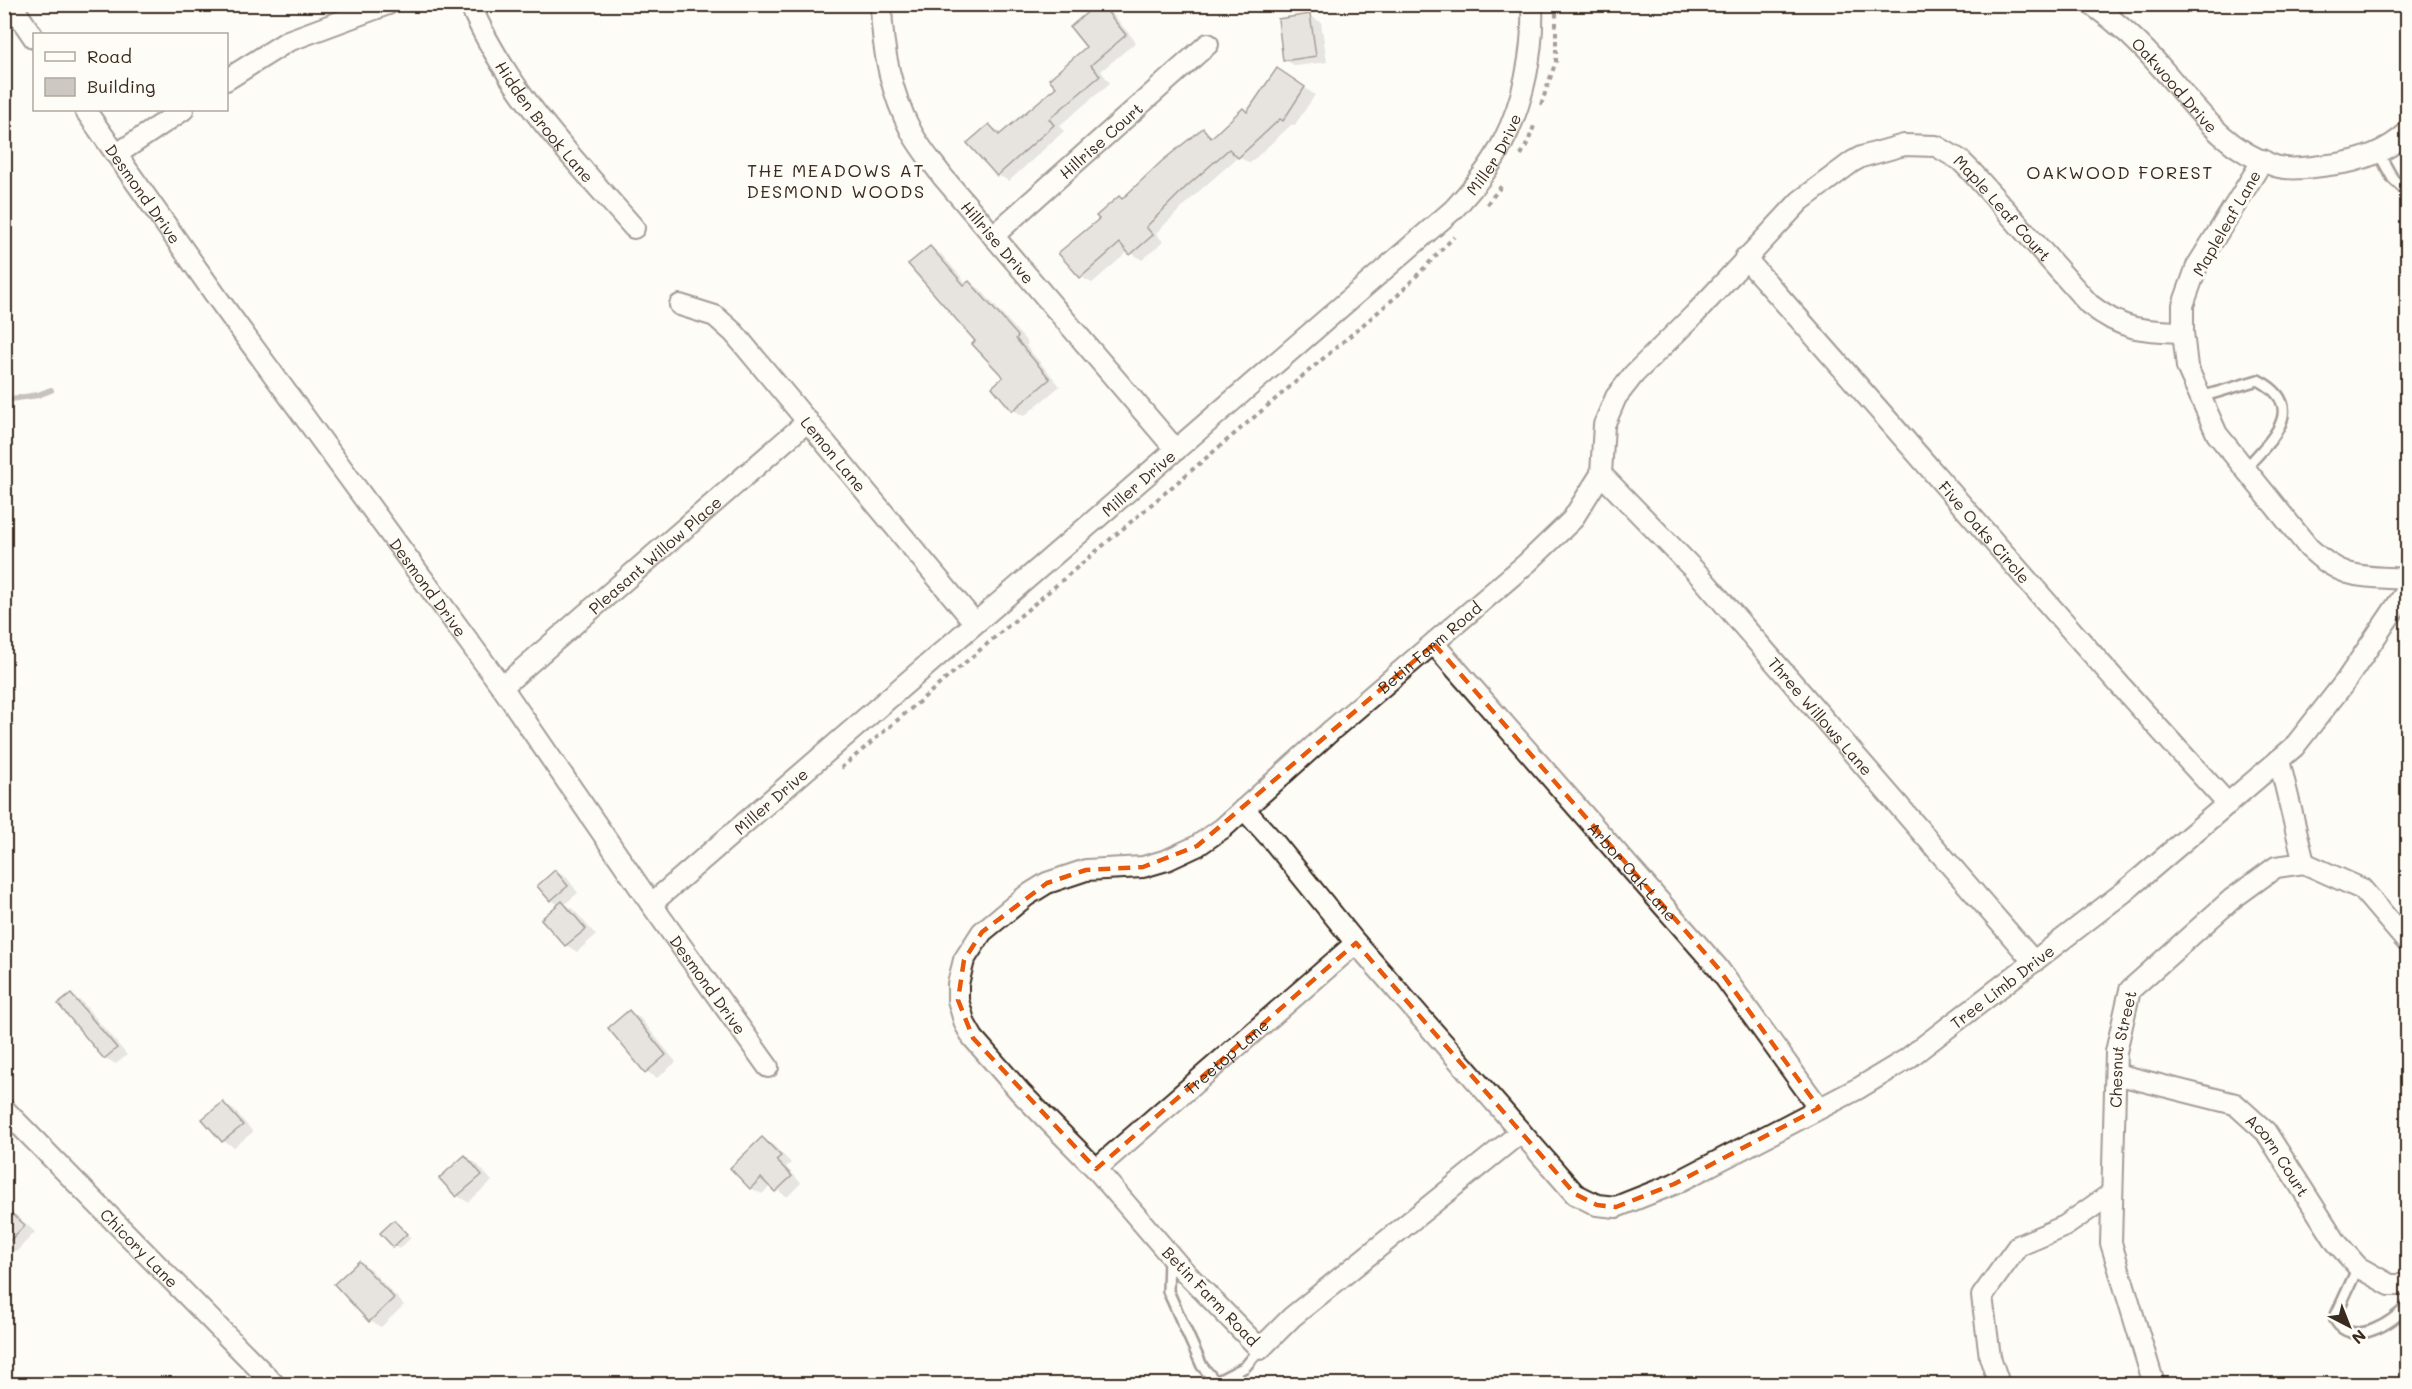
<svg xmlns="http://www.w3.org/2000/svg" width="2412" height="1389" font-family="Mali,sans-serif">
	<rect width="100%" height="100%" fill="#fdfcf7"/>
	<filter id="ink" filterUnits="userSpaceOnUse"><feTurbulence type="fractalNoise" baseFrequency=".0167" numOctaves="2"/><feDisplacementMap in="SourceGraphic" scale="12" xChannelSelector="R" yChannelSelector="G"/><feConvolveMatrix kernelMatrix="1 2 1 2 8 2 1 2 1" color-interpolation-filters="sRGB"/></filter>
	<g filter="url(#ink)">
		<path fill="#0003" d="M1100,4L1110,11L1136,42L1101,71L1110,83L1059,126L1064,131L1009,181L998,175L989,125L1003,134L1058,87L1088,47Z
			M1263,4H1283L1275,12Z
			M1310,16L1321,22L1327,62L1296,66L1285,60Z
			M1288,76L1315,95L1294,126L1292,124L1250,163L1238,157L1197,193L1156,233L1163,242L1142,260L1129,251L1092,283L1081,277L1123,200L1203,130L1214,137L1249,113Z
			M930,248L941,254L967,284L969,282L980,289L1028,343L1026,346L1060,386L1024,416L1013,410L994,387L1005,378L977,341Z
			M556,872L567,878L578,893L565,904L573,909L596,935L577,952L566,945L559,905L551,900Z
			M71,995L82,1002L127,1055L116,1064L105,1058Z
			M629,1012L640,1018L676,1062L657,1078L646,1071Z
			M223,1104L234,1110L253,1132L234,1147L223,1141L205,1120Z
			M762,1139L773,1145L791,1163L786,1167L801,1183L787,1197L771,1185L762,1194L751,1188Z
			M465,1157L476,1163L492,1181L468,1202L457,1196Z
			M4,1205L35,1232L16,1252L4,1245Z
			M394,1222L411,1238L399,1249L382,1233Z
			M359,1262L370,1269L404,1305L381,1327L370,1321Z"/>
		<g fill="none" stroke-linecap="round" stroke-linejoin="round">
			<path stroke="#887d74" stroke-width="6" d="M4,400L38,395L51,390"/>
		</g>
		<path fill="#cdc8c2" stroke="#3b2a1e" stroke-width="1.5" d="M1097,4H1101L1126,35L1091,65L1100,76L1049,119L1054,125L997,176L967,143L989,124L999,135L1056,87L1049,79L1086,47L1070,27Z
			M1310,14L1316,56L1283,61L1278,19Z
			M1277,68L1305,87L1283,121L1280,119L1238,158L1229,149L1186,187L1146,227L1153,235L1130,255L1120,243L1080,278L1058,253L1099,219L1096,216L1119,196L1122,199L1162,161L1203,128L1211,138L1243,108L1247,112Z
			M930,246L964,285L969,281L1018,336L1016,339L1050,379L1012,411L992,387L1003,377L972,344L975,341L908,264Z
			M555,870L568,886L550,901L537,886Z
			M562,901L586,929L565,946L541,919Z
			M71,994L117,1048L104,1059L58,1004Z
			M629,1010L666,1055L645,1073L608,1028Z
			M223,1102L243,1125L222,1142L202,1119Z
			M762,1137L781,1156L776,1160L792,1176L775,1192L761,1178L750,1189L730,1168Z
			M465,1155L482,1175L456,1197L439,1178Z
			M4,1207L25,1225L4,1247Z
			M394,1220L407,1234L393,1247L380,1233Z
			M359,1261L394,1298L369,1322L334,1284Z"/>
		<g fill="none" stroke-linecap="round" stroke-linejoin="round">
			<g stroke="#3b2a1e" stroke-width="14">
				<path id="service" d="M2378,152L2393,179L2408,193
					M2201,397L2258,380C2310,407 2270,441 2245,469
					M1169,1258L1168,1291L1202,1366L1216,1382L1245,1367L1260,1349
					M2358,1267L2336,1315L2335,1320C2352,1349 2393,1323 2408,1305"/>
			</g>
			<g stroke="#3b2a1e" stroke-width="24">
				<g id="minor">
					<path d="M11,4L34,38"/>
					<path id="s1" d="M470,4C506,90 574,159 634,228"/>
					<path id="s2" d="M881,4C882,48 890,91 911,131C919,147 932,162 943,177L1176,450"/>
					<path id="s3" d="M2091,4C2120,24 2143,46 2165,72C2199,111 2223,149 2275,166C2291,171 2312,167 2329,165C2358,162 2386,153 2408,132"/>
					<path d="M226,80L288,41L388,4"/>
					<path id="s4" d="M85,110L221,303L502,687L651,904L768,1067"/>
					<path d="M117,154L183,110"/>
					<path d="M2263,160L2197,266L2183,305V332L2187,367L2217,434L2309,548C2344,581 2363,576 2408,579"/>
					<path id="s5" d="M993,236L1208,44"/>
					<path id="s6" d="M1745,258C1907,439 2063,626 2228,804"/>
					<path id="s7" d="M680,305L715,316L734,333L975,623"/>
					<path id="s8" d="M1601,474L1701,577L2034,962"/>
					<path id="s9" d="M1434,644L1718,968L1819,1108"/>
					<path id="s10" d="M502,687L808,421"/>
					<path d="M2279,760L2304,863"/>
					<path id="s11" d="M1244,809L1274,842L1356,943L1575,1194L1597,1205L1616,1207L1674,1184L1859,1088L1907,1059L2124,892L2294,747L2345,682L2408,589"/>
					<path id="s12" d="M651,904L1454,209C1472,189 1491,167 1503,142C1524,101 1534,50 1532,4"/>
					<path id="s13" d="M2116,1074L2235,1104L2266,1132L2336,1242L2358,1267L2390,1285H2408"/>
					<path id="s14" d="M4,1109L274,1384"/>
					<path id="s15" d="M1521,1132L1292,1317L1260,1349L1181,1268L1096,1169L1021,1093L973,1038L965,1024L958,1000V984L964,960L982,932L1026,896L1047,883L1086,870L1143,867L1167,860L1197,846L1223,828L1333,729L1527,563L1572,520L1601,474L1604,425L1616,397L1634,374L1694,315L1800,201L1852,162L1861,157L1904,145L1936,146L1960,160L1971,171L2089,304C2122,330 2142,331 2183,332"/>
					<path id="s16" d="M1096,1169L1356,943"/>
					<path d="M1999,1384L1990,1357L1982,1296L2018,1246L2065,1226L2112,1193"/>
					<path id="s17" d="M2154,1384L2111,1243L2116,1052L2130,990L2232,899L2276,867L2304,863L2362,889L2408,943"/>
				</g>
			</g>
			<path stroke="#3b2a1e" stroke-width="4" stroke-dasharray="4.5 4.5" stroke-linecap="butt" d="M1541,105L1556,61V4
				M1521,155L1528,142L1534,126
				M1487,204L1503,184
				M841,768L1398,295L1454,237"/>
			<use href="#service" stroke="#fdfcf7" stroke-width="9"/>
			<use href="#minor" stroke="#fdfcf7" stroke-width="20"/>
		</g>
	</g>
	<path d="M0 0H2412V1389H0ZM1434,644L1718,968L1819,1108L1674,1184L1616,1207L1597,1205L1575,1194L1356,943L1096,1169L973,1038L958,1000L964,960L982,932L1047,883L1086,870L1143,867L1197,846Z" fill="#fdfcf7" fill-opacity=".55" fill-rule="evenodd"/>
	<path fill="none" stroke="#e8590c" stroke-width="4.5" stroke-dasharray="12 8" stroke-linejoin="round" d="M1434,644L1718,968L1819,1108L1674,1184L1616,1207L1597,1205L1575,1194L1356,943L1096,1169L973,1038L958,1000L964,960L982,932L1047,883L1086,870L1143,867L1197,846Z"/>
	<g text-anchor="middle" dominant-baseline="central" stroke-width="6" stroke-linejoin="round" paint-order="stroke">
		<g font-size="16" fill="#3b2a1e" stroke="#fdfcf7">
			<text stroke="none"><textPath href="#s3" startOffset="117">Oakwood Drive</textPath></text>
			<text stroke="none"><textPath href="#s1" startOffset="140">Hidden Brook Lane</textPath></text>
			<text stroke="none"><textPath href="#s5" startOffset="144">Hillrise Court</textPath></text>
			<text stroke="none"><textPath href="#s12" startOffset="1130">Miller Drive</textPath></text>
			<text stroke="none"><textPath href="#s4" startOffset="102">Desmond Drive</textPath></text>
			<text stroke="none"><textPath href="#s15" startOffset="2260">Maple Leaf Court</textPath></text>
			<text transform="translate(2226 223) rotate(-60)">Mapleleaf Lane</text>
			<text stroke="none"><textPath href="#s2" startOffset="273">Hillrise Drive</textPath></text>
			<text stroke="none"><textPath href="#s7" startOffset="219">Lemon Lane</textPath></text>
			<text stroke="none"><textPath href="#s12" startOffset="644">Miller Drive</textPath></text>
			<text stroke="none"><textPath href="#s6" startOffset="364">Five Oaks Circle</textPath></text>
			<text stroke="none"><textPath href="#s10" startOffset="202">Pleasant Willow Place</textPath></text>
			<text stroke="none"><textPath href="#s4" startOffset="588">Desmond Drive</textPath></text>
			<text stroke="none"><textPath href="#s15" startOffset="1422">Betin Farm Road</textPath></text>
			<text stroke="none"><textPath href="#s8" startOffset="327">Three Willows Lane</textPath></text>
			<text stroke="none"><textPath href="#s12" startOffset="158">Miller Drive</textPath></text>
			<text stroke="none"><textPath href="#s9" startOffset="302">Arbor Oak Lane</textPath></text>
			<text stroke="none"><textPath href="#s4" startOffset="1074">Desmond Drive</textPath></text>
			<text stroke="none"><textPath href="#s11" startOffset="998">Tree Limb Drive</textPath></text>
			<text stroke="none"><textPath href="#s17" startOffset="342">Chesnut Street</textPath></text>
			<text stroke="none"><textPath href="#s16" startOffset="172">Treetop Lane</textPath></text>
			<text stroke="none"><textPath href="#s13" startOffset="190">Acorn Court</textPath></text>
			<text stroke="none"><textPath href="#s14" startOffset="194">Chicory Lane</textPath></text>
			<text transform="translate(1211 1296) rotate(46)">Betin Farm Road</text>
		</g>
		<g font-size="18" letter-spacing="1.5" fill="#3b2a1e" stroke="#fdfcf7">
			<text x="836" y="170">THE MEADOWS AT<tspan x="836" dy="21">DESMOND WOODS</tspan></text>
			<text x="2120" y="172">OAKWOOD FOREST</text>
		</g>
	</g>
	<rect width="2412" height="1389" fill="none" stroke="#fdfcf7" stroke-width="24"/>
	<rect x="12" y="12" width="2388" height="1365" fill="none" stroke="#3b2a1e" stroke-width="2" filter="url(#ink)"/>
	<rect x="33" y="33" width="195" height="78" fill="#fdfcf7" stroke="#afa8a0" stroke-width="1.5"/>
	<rect x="45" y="52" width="30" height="9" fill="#fdfcf7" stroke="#afa8a0" stroke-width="1.5"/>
	<text x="87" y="63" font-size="18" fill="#3b2a1e">Road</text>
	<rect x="45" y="78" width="30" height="18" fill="#cdc8c2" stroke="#afa8a0" stroke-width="1.5"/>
	<text x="87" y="93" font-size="18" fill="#3b2a1e">Building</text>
	<g transform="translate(2349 1326) rotate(138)" stroke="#fdfcf7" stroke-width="4.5" paint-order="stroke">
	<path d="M0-4.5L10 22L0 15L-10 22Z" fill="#3b2a1e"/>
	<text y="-9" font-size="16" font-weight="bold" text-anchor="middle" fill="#3b2a1e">N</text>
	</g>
</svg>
